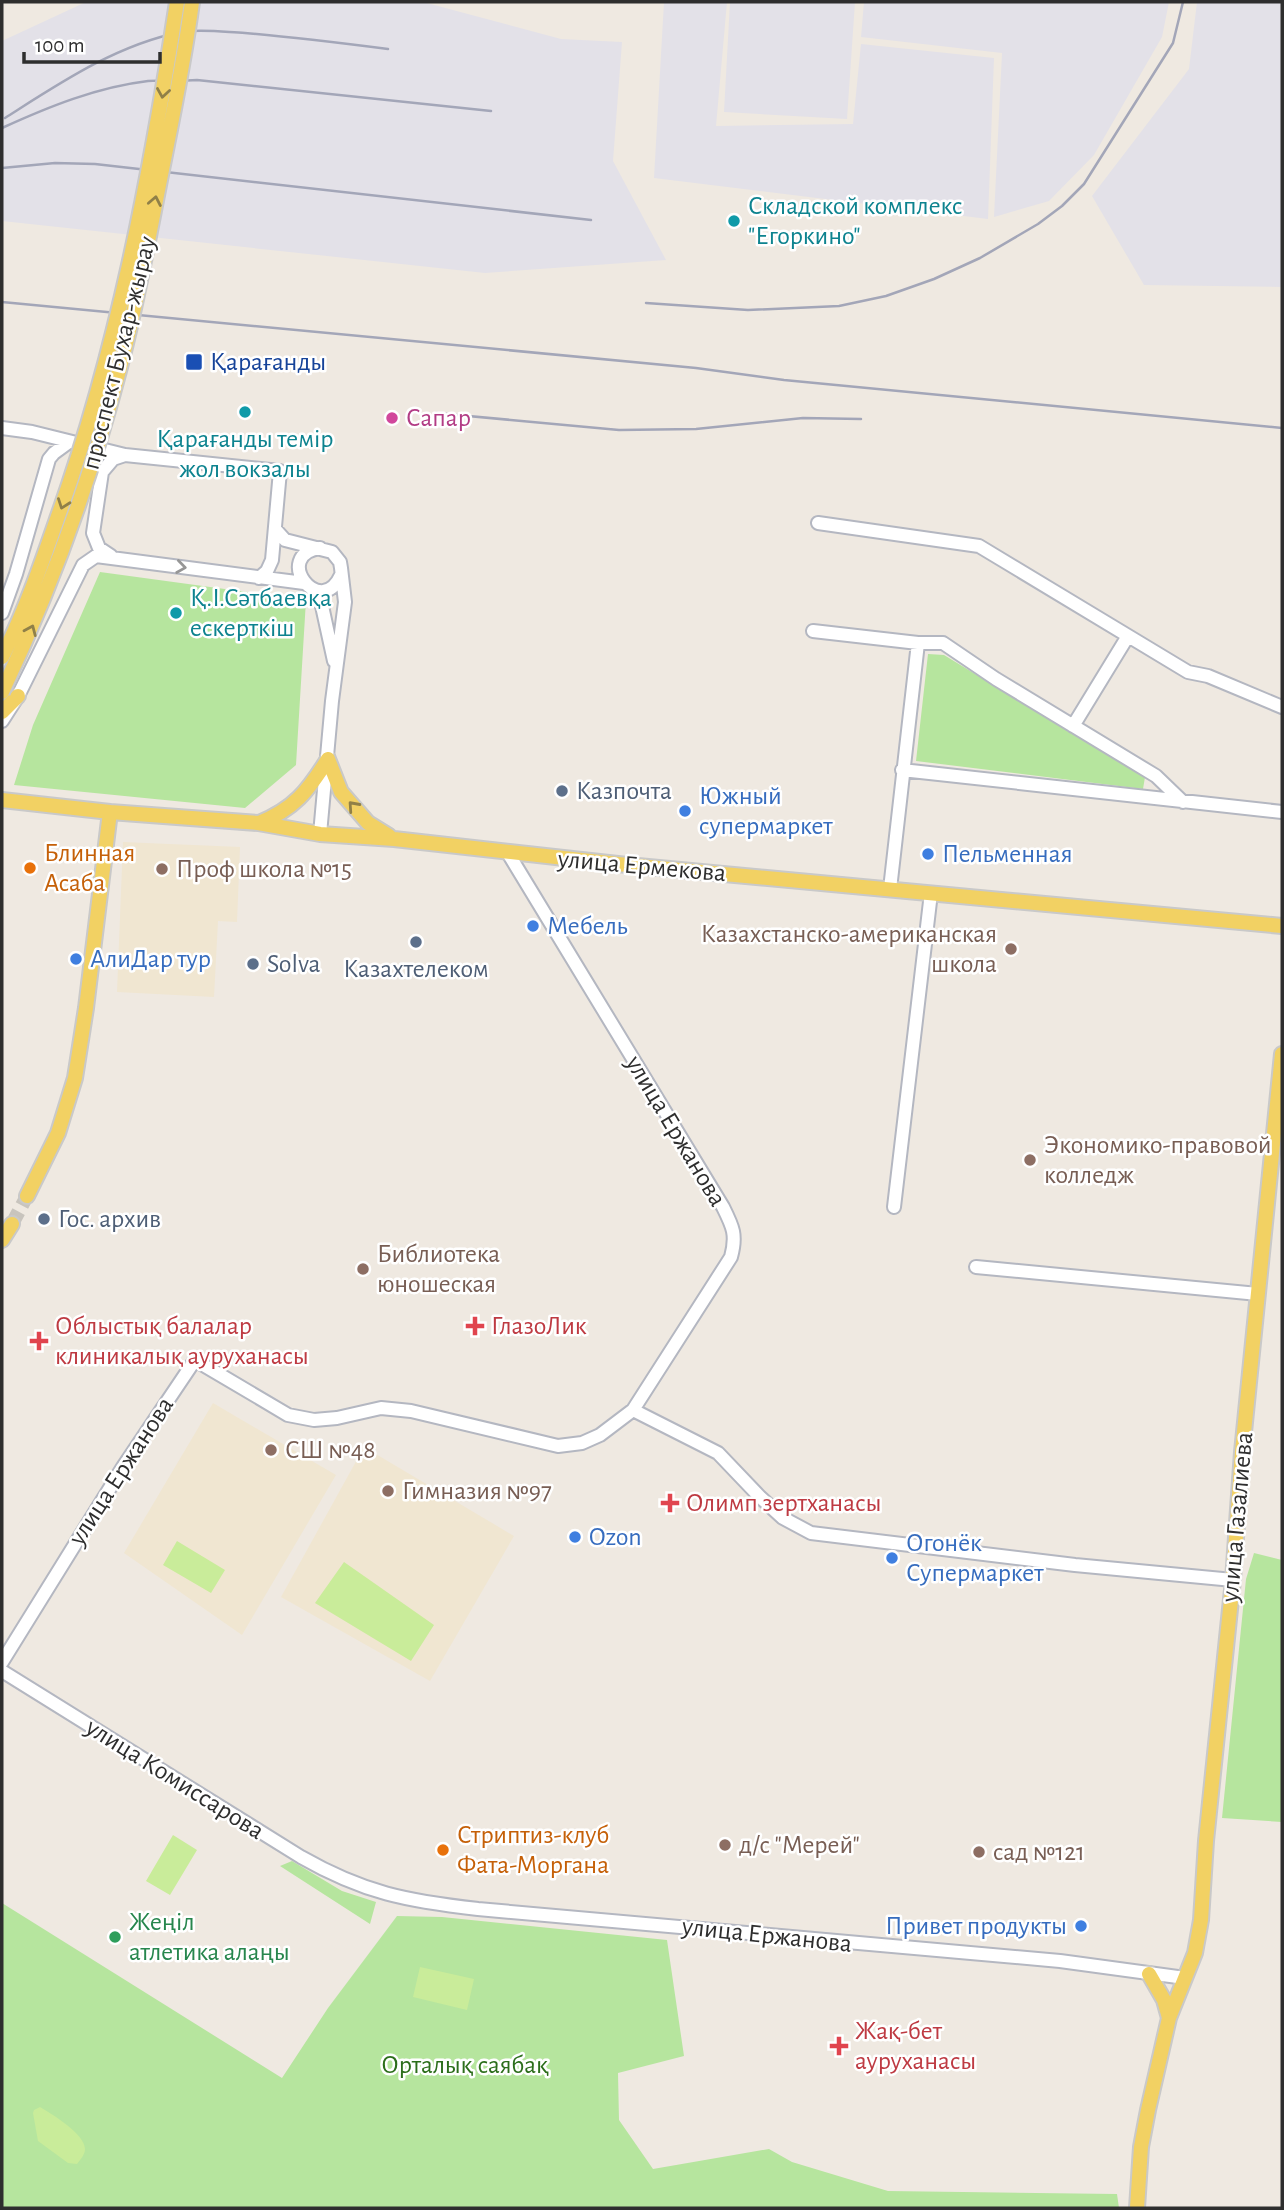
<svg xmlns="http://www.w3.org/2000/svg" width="1284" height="2210" font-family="'Alegreya Sans',sans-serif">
	<rect width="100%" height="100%" fill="#efe9e1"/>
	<path fill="#e3e1e8" d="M86,2H423L561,39L622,42L613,161L666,260L485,273L2,221V41Z
		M664,2H727L716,126L853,124L861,44L994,58L988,219L654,178Z
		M730,2H855L847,119L724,112Z
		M864,2H1169L1162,37L1094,155L1049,201L994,217L1002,53L861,37Z
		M1197,2H1282V287L1144,285L1092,196L1189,69Z"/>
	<path fill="#f0e6d1" d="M123,842L240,847L237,922L218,921L214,997L117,992Z
		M213,1403L336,1475L242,1635L124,1553Z
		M364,1447L514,1536L430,1681L281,1597Z"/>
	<path fill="#b6e59e" d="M100,572L306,600L296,765L245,808L14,785L33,725Z
		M928,654L944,655L1145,777L1143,789L916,761Z
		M1254,1553L1282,1560V1822L1222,1818L1246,1579Z
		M292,1861L342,1891L376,1902L370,1924L280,1866Z
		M2,1903L282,2078L328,2008L397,1916L442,1917L667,1940L684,2056L618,2073L619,2120L653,2169L769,2149L792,2162L888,2191L1117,2194L1119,2208H2Z"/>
	<path fill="#c9ec9a" d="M177,1541L225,1570L211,1593L163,1565Z
		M344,1562L434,1625L411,1661L315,1603Z
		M173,1835L197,1850L170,1895L146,1881Z
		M420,1967L474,1979L467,2010L413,1997Z
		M40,2107C52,2114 85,2134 85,2149C85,2155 80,2160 77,2164L68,2163L38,2141L33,2113L34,2110Z"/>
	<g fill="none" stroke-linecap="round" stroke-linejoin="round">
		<path stroke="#c8c4bd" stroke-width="14" stroke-dasharray="14 7" stroke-linecap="butt" d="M12,1224L27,1196"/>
		<g stroke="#b4b7c1" stroke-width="16">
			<path id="minor" d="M2,428L32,432L125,455L280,471L272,560L267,571L259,578
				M818,523L979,546L1188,672L1208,676L1282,707
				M276,530L285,540L332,552L340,562L341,568L345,602L332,701L320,834
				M320,548C271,555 320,621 341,575
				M111,556L99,548L93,533L102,472L113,459L125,455
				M312,589L322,606L334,661
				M2,613L16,574L49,459L54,453L69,442
				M813,631L918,643H943L996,679L1156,776L1183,802
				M2,721L18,696L83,565L96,556L304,583
				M1073,726L1128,636
				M902,770L1282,812
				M890,889L918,643
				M894,1207L931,893
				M976,1267L1258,1294
				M633,1410L718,1453L760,1497L783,1518L811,1533L1075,1565L1233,1580
				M2,1662L123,1467L195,1360L288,1415L314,1420L337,1418L381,1408L411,1411L558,1446L582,1443L600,1435L633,1410L731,1257C737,1235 733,1227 723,1207L508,853
				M2,1671L301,1857C364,1893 407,1901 478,1909L1060,1961L1185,1978"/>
		</g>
		<g stroke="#c9c9c9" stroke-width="18">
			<path id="major" d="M2,712L18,696
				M328,759L341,792L368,823L389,836
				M2,800L110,812L258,823L320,834L394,839L627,865L1282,926
				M259,823C294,809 308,791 328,759
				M27,1196L58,1133L75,1078L86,1008L110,812
				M2,1240L12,1224
				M1149,1974L1164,2000L1169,2018
				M1137,2208L1141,2147L1148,2110L1169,2018L1195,1953L1201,1920L1206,1841L1233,1580L1242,1452L1282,1054"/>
		</g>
		<use href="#minor" stroke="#fff" stroke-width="12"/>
		<use href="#major" stroke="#f2d163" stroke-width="14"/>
		<path stroke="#a3a6b8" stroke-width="2.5" d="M5,118C60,83 116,45 181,32C202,29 224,32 245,33C293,37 341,43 388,49
			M2,128C48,107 97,87 148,81C164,80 181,81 197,80L491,111
			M2,168L55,163L95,164L591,220
			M2,302L696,368L784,380L1282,428
			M646,303L748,310L839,306L886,296L934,279L980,258L1038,224L1062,206L1084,184L1173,43L1183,2
			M436,413L619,430L696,429L803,418L861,419"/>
		<g stroke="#c9c9c9" stroke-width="18" stroke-linecap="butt">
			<path id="major-bridge" d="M2,657C24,614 41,565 57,519C117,352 150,177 177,2
				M2,692C51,588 91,479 120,367C136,307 147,246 159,185C171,124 184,63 192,2"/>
		</g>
		<use href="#major-bridge" stroke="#f2d163" stroke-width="14"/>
	</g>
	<defs><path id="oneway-chevron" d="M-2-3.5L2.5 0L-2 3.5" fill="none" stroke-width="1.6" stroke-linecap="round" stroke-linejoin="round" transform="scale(1.75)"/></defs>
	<g stroke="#908048">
		<use href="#oneway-chevron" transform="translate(163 93) rotate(99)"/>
		<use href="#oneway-chevron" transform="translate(155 201) rotate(-79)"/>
		<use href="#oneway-chevron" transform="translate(63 504) rotate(110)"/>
		<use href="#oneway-chevron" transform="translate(31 630) rotate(-67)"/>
		<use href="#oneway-chevron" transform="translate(353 806) rotate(-132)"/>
	</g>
	<use stroke="#969696" href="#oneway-chevron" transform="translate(181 567) rotate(8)"/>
	<g fill="#0f9aa8" stroke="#fff" stroke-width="2.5">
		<circle cx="734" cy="221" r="7"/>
		<circle cx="245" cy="412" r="7"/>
		<circle cx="176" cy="613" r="7"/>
	</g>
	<rect fill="#1a4fb4" stroke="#fff" stroke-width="2.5" x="185" y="353" width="18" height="18" rx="3.5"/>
	<circle fill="#d1479c" stroke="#fff" stroke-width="2.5" cx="392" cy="418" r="7"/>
	<g fill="#5c6f8a" stroke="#fff" stroke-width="2.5">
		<circle cx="562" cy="791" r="7"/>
		<circle cx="416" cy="942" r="7"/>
		<circle cx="253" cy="964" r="7"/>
		<circle cx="44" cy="1219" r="7"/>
	</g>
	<g fill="#3f7fe0" stroke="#fff" stroke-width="2.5">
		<circle cx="685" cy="811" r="7"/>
		<circle cx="928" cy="854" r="7"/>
		<circle cx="533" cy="926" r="7"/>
		<circle cx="76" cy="959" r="7"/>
		<circle cx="575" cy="1537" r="7"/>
		<circle cx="892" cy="1558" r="7"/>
		<circle cx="1081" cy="1926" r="7"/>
	</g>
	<g fill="#e8710a" stroke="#fff" stroke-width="2.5">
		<circle cx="30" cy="868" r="7"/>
		<circle cx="443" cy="1850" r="7"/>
	</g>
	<g fill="#8d6e63" stroke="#fff" stroke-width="2.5">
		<circle cx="162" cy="869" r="7"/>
		<circle cx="1011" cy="949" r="7"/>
		<circle cx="1030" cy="1160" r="7"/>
		<circle cx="363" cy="1269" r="7"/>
		<circle cx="271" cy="1450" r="7"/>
		<circle cx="388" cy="1491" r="7"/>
		<circle cx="725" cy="1845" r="7"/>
		<circle cx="979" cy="1852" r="7"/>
	</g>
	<g fill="#e0444e" stroke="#fff" stroke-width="2.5">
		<path d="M471.5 1315.5h7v7h7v7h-7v7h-7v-7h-7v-7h7z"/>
		<path d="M35.5 1330.5h7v7h7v7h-7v7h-7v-7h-7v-7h7z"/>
		<path d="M666.5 1492.5h7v7h7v7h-7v7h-7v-7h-7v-7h7z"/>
		<path d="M835.5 2035.5h7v7h7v7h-7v7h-7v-7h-7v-7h7z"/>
	</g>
	<circle fill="#2e9e5b" stroke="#fff" stroke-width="2.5" cx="115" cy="1937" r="7"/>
	<g text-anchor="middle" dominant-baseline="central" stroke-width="5" stroke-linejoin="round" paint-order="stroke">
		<g font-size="26" fill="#0d838f" stroke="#fff" text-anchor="start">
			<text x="748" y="206">Складской комплекс<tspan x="748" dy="30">"Егоркино"</tspan></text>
			<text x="245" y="439" text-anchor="middle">Қарағанды темір<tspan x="245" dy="30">жол вокзалы</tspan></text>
			<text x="190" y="598">Қ.І.Сәтбаевқа<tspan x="190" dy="30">ескерткіш</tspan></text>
		</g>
		<g font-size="26" fill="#2e2e2e" stroke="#fff">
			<text transform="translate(119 353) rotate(-76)">проспект Бухар-жырау</text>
			<text transform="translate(642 866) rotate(5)">улица Ермекова</text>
			<text transform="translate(676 1131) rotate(59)">улица Ержанова</text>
			<text transform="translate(121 1471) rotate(-57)">улица Ержанова</text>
			<text transform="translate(1237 1517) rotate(-85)">улица Газалиева</text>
			<text transform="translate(175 1779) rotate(32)">улица Комиссарова</text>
			<text transform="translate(767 1935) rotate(6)">улица Ержанова</text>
		</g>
		<g font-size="26" fill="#164399" stroke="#fff" text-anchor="start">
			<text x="210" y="362">Қарағанды</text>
		</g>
		<g font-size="26" fill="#b23c85" stroke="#fff" text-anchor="start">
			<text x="406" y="418">Сапар</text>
		</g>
		<g font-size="26" fill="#4e5e75" stroke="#fff" text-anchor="start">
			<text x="576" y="791">Казпочта</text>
			<text x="267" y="964">Solva</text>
			<text x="416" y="969" text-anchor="middle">Казахтелеком</text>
			<text x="58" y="1219">Гос. архив</text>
		</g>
		<g font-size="26" fill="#366cbe" stroke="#fff" text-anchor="start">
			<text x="699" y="796">Южный<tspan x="699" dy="30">супермаркет</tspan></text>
			<text x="942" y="854">Пельменная</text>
			<text x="547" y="926">Мебель</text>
			<text x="90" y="959">АлиДар тур</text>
			<text x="589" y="1537">Ozon</text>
			<text x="906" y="1543">Огонёк<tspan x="906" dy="30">Супермаркет</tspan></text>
			<text x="1067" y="1926" text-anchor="end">Привет продукты</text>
		</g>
		<g font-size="26" fill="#c56008" stroke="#fff" text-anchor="start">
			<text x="44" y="853">Блинная<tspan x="44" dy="30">Асаба</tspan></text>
			<text x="457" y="1835">Стриптиз-клуб<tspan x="457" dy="30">Фата-Моргана</tspan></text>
		</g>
		<g font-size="26" fill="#785e54" stroke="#fff" text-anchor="start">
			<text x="176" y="869">Проф школа №15</text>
			<text x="997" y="934" text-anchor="end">Казахстанско-американская<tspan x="997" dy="30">школа</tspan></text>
			<text x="1044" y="1145">Экономико-правовой<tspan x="1044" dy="30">колледж</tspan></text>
			<text x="377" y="1254">Библиотека<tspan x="377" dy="30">юношеская</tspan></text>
			<text x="285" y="1450">СШ №48</text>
			<text x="402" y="1491">Гимназия №97</text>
			<text x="739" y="1845">д/с "Мерей"</text>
			<text x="993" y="1852">сад №121</text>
		</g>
		<g font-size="26" fill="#be3a42" stroke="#fff" text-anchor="start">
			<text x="55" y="1326">Облыстық балалар<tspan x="55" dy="30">клиникалық ауруханасы</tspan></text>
			<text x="491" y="1326">ГлазоЛик</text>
			<text x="686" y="1503">Олимп зертханасы</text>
			<text x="855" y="2031">Жақ-бет<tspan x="855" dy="30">ауруханасы</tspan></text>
		</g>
		<g font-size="26" fill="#27864d" stroke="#fff" text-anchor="start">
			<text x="129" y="1922">Жеңіл<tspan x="129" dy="30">атлетика алаңы</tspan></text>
		</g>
		<g font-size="26" fill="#2c6e1b" stroke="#fff">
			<text x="465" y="2065">Орталық саябақ</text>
		</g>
	</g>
	<rect width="1284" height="2210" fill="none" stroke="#2e2e2e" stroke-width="7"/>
	<path d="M24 52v10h136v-10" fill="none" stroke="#2e2e2e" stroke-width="3.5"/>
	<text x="35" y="52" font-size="21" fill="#2e2e2e" stroke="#ffffff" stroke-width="5" paint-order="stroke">100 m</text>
</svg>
